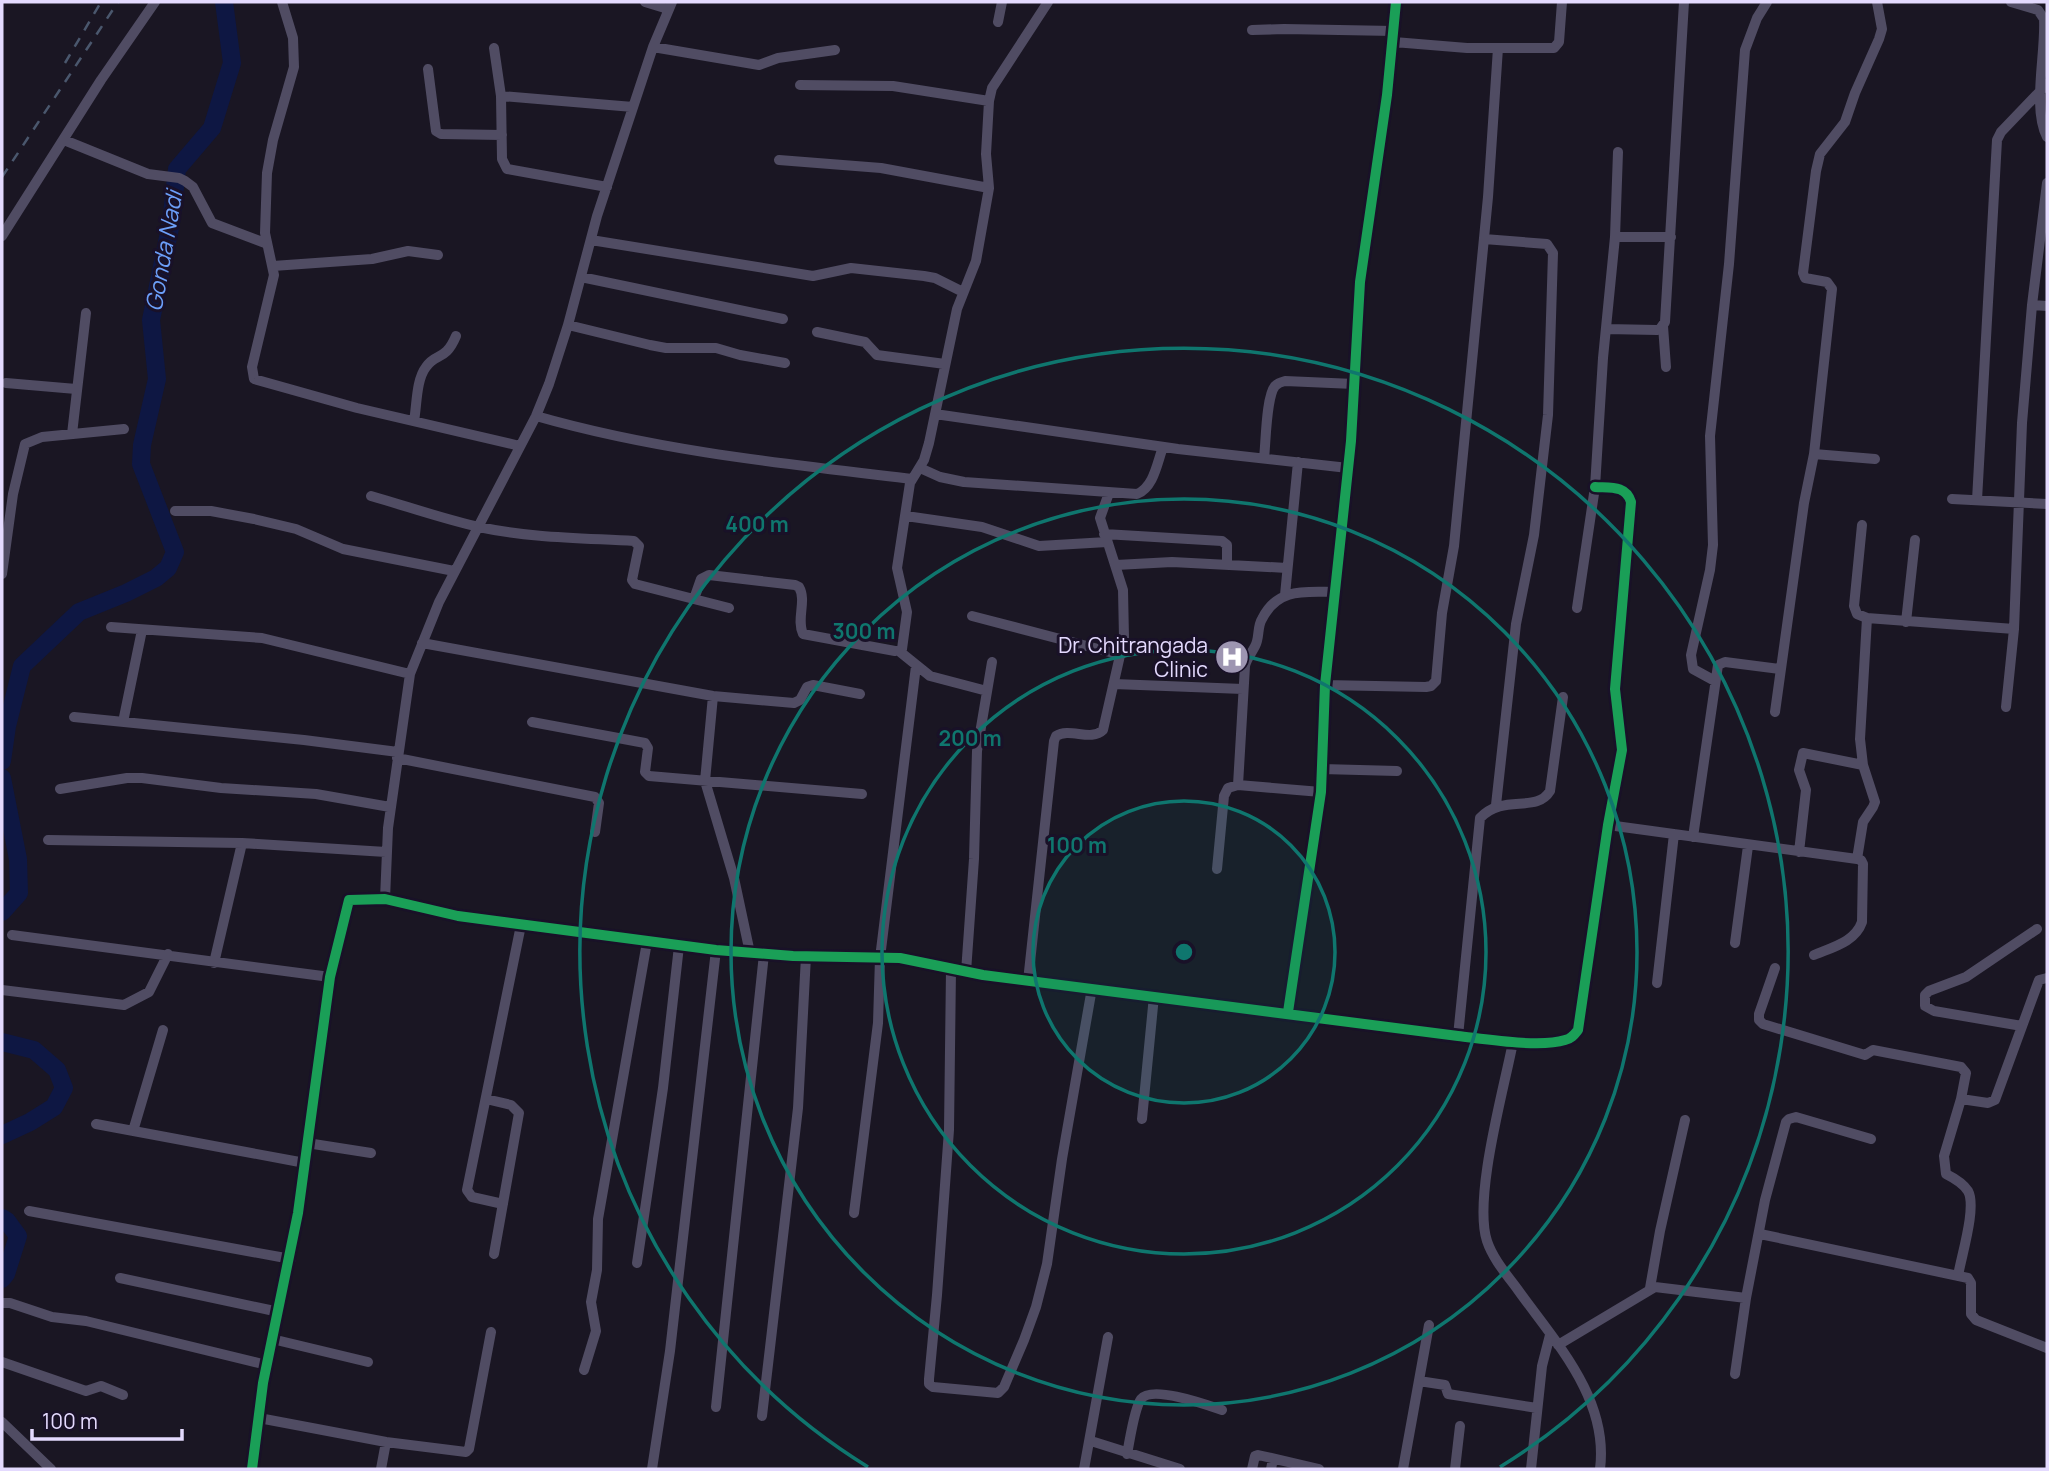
<svg xmlns="http://www.w3.org/2000/svg" width="2049" height="1471" font-family="Manrope,sans-serif">
	<rect width="100%" height="100%" fill="#1a1623"/>
	<g fill="none" stroke-linecap="round" stroke-linejoin="round">
		<path stroke="#0e1743" stroke-width="18" d="M2,761L7,726L22,666L79,612L126,593L156,578L168,568L175,552L141,464L142,445L157,379L151,320L171,223L177,169L212,128L232,63L224,2
			M2,778L18,859L19,893L2,912
			M2,1042L34,1050L57,1070L64,1088L54,1107L30,1122L2,1135
			M2,1218L7,1221L18,1236L6,1274L2,1279"/>
		<path stroke="#504c63" stroke-width="10" d="M282,2L293,38L294,67L273,140L267,173L265,233L274,275L252,367L254,379L357,408L520,446
			M645,2L668,9
			M2011,2L2038,10L2044,19C2046,53 2032,108 2047,137
			M998,22L1002,2
			M1252,30L1284,29L1394,31
			M1394,42L1467,48H1554L1559,42L1562,2
			M653,47L759,65L778,58L835,50
			M494,48L501,96L502,159L507,169L607,187
			M428,69L436,131L441,134L502,135
			M800,85L893,86L989,101
			M501,96L633,107
			M64,140L148,174L179,178L185,181L193,187L212,223L265,243
			M779,160L881,168L989,188
			M2,236L101,80L155,2
			M1615,237H1671
			M1484,239L1547,244L1553,253L1548,415L1534,535L1516,624L1496,805
			M591,240L813,276L851,268L924,276L935,278L963,292
			M273,266L372,259L408,251L438,255
			M581,277L783,319
			M2032,305L2047,306
			M568,325L650,345L666,348H716L740,355L785,363
			M1663,326L1666,367
			M1606,329L1657,330L1660,329L1665,322L1684,2
			M817,332L865,342L877,355L945,364
			M6,383L76,389
			M935,414L1178,449L1348,468
			M536,416C658,451 786,464 912,479
			M414,421C417,405 416,380 426,367C436,352 445,362 456,336
			M72,434L86,313
			M1814,454L1875,459
			M1264,458C1266,442 1266,397 1275,386C1278,383 1281,382 1285,381L1354,384
			M920,468L940,477L964,482L1137,494C1154,487 1157,463 1163,447
			M371,496C406,506 443,519 479,527C530,538 582,538 634,541L639,546L632,580L635,584L729,608
			M1952,499L2047,504
			M1977,500L1997,140L2001,132L2047,84
			M175,511H211L254,519L296,529L343,549L454,571
			M906,516L982,527L1039,546L1107,542
			M1862,525L1854,606L1857,614L1867,618L2014,629
			M1104,534L1222,541L1227,545V565
			M1116,565L1172,562L1287,568
			M2,574L13,494L25,444L42,437L124,429
			M1285,595L1298,462
			M694,599L701,579L709,575L795,585L799,587C807,601 796,619 803,634L895,651L902,649L907,612L897,568L910,483L924,460L929,443L957,309L976,261L989,188L986,154L989,101L992,88L1048,2
			M1577,608L1595,487L1603,358L1615,237L1618,152
			M972,616L1121,655
			M1906,622L1915,540
			M111,627L262,638L410,674
			M422,643L713,696L794,703L800,700L807,687L813,685L860,694
			M899,651L930,676L987,691
			M1715,681L1693,669L1691,655L1710,570L1713,545L1710,436L1729,264L1745,50L1757,18L1767,2
			M1114,684L1243,689
			M1325,685L1426,687L1431,686L1436,681L1442,613L1454,546L1488,197L1498,48
			M713,696L705,781L734,878L750,953
			M2006,707L2014,629L2022,423L2032,305L2047,183
			M1775,712L1804,503L1814,454L1832,289L1827,282L1805,278L1803,273L1816,171L1820,154L1845,122L1855,93L1879,39L1882,29L1877,2
			M74,717L304,740L398,752
			M123,722L142,630
			M532,722L645,743L648,748L645,772L649,776L862,794
			M397,758L595,797L599,803L595,832
			M1322,769L1397,771
			M1238,785L1245,666C1247,656 1255,650 1257,641C1259,634 1258,625 1262,619C1278,587 1305,592 1336,592
			M60,789L127,778H142L221,788L316,794L390,807
			M1608,825L1857,859
			M1693,837L1718,665L1725,662L1780,669
			M48,840L242,843L386,852
			M1799,852L1806,790L1799,770L1803,753L1863,765
			M1217,869L1224,796L1228,788L1238,785L1321,792
			M385,899L388,828L410,674L439,602L536,416L549,384L568,325L597,216L653,47L672,2
			M12,935L330,977
			M1735,943L1748,846
			M1814,955C1833,947 1855,942 1862,922L1863,864L1861,860L1857,859L1863,822L1873,807L1875,802L1863,765L1860,739L1867,618
			M214,963L242,843
			M1775,968L1759,1014V1020L1763,1024L1865,1055L1873,1050L1961,1067L1966,1073L1961,1099
			M951,969L949,1130L937,1295L929,1379V1384L933,1387L998,1393L1004,1387L1024,1340L1036,1307L1047,1264L1062,1159L1092,988
			M966,972L974,859L977,751L992,662
			M1028,981L1054,741L1056,736C1070,727 1091,742 1103,730L1124,638L1123,590L1100,518L1109,493
			M1657,983L1674,834
			M2,990L124,1005L149,992L168,954
			M1288,1012L1321,792L1325,685L1351,441L1360,282L1387,95L1396,2
			M2022,1026L1934,1011L1925,1006V995L1929,991L1966,977L2037,929
			M1458,1036L1480,818C1504,793 1536,814 1550,791L1563,697
			M1513,1042C1504,1089 1473,1198 1487,1241C1493,1259 1507,1275 1518,1290C1556,1343 1609,1399 1600,1469
			M486,1099L511,1105L519,1113L494,1254
			M1142,1119L1154,996
			M96,1124L305,1163
			M133,1131L163,1030
			M307,1143L371,1153
			M503,1204L472,1197L467,1190L521,925
			M29,1211L291,1259
			M854,1213L878,1023L880,958L916,666
			M1760,1234L1968,1278L1971,1283V1314L1976,1320L2047,1348
			M637,1263L663,1088L679,946
			M1958,1276C1961,1257 1977,1207 1968,1191C1963,1183 1954,1178 1946,1174L1944,1156L1961,1099L1988,1103L1995,1100L2039,980L2047,978
			M120,1278L279,1312
			M1650,1288L1660,1231L1685,1120
			M2,1303H10L52,1317L86,1321L267,1365
			M272,1339L368,1362
			M1558,1345L1655,1287L1746,1298
			M2,1362L86,1391L101,1386L123,1395
			M584,1370L596,1331L591,1302L597,1270L598,1219L647,942
			M1735,1374L1746,1298L1765,1200L1786,1122L1789,1119L1796,1117L1871,1139
			M1419,1381L1445,1385L1448,1394L1537,1408
			M716,1407L764,954
			M762,1416L798,1108L806,956
			M259,1418L386,1442L466,1452L469,1449L491,1332
			M2,1422L51,1469
			M1091,1441L1180,1469
			M1127,1454C1130,1440 1134,1409 1141,1399C1152,1385 1207,1405 1222,1410
			M252,1469L263,1383L298,1213L330,977L349,900L385,899L458,916L716,950L793,956L900,958L983,975L1458,1036C1485,1039 1540,1048 1565,1040C1571,1039 1574,1035 1578,1030L1608,825L1622,750L1615,689L1631,502C1626,485 1610,488 1595,487
			M381,1469L386,1442
			M652,1469L670,1351L716,950
			M1084,1469L1108,1337
			M1252,1469L1255,1456L1258,1455L1319,1469
			M1271,1469L1273,1459
			M1403,1469L1429,1325
			M1455,1469L1460,1426
			M1531,1469L1542,1366L1550,1335"/>
		<path stroke="#4a576d" stroke-width="2.5" stroke-dasharray="10 9" stroke-linecap="butt" d="M65,63L101,2
			M2,177L118,2"/>
		<g stroke="#191128" stroke-width="15">
			<path id="cycleway" d="M1288,1012L1321,792L1325,685L1351,441L1360,282L1387,95L1396,2
				M252,1469L263,1383L298,1213L330,977L349,900L385,899L458,916L716,950L793,956L900,958L983,975L1458,1036C1485,1039 1540,1048 1565,1040C1571,1039 1574,1035 1578,1030L1608,825L1622,750L1615,689L1631,502C1626,485 1610,488 1595,487"/>
		</g>
		<use href="#cycleway" stroke="#1a9f57" stroke-width="10"/>
	</g>
	<circle cx="1184" cy="952" r="151" fill="#0f766e" fill-opacity=".12"/>
	<g fill="none" stroke="#0f766e" stroke-width="3.5">
		<circle cx="1184" cy="952" r="151"/>
		<circle cx="1184" cy="952" r="302"/>
		<circle cx="1184" cy="952" r="453"/>
		<path d="M868 1467A604 604 0 1 1 1500 1467"/>
	</g>
	<defs>
		<g id="hospital-disc" transform="scale(1.75)"><circle r="9.5" fill="#9d95b1" stroke="#191128"/><path d="M-5-5h3v3.5h4V-5h3V5h-3V1.5h-4V5h-3Z" fill="#fff"/></g>
	</defs>
	<g fill-rule="evenodd">
		<use href="#hospital-disc" x="1232" y="657"/>
	</g>
	<g text-anchor="middle" dominant-baseline="central" stroke-width="6" stroke-linejoin="round" paint-order="stroke">
		<g font-size="21" fill="#e4dafe" stroke="#191128" text-anchor="end">
			<text x="1208" y="645">Dr. Chitrangada<tspan x="1208" dy="24">Clinic</tspan></text>
		</g>
		<g font-size="23" font-style="italic" fill="#6c9ff9" stroke="#191128">
			<text transform="translate(163 251) rotate(-80)">Gonda Nadi</text>
		</g>
	</g>
	<circle cx="1184" cy="952" r="10" fill="#0f766e" stroke="#191128" stroke-width="3.5"/>
	<g font-size="21" text-anchor="middle" font-weight="bold" fill="#0f766e" stroke="#191128" stroke-width="6" stroke-linejoin="round" paint-order="stroke">
		<text x="757" y="532">400 m</text>
		<text x="864" y="639">300 m</text>
		<text x="970" y="746">200 m</text>
		<text x="1077" y="853">100 m</text>
	</g>
	<rect width="2049" height="1471" fill="none" stroke="#e4dafe" stroke-width="7"/>
	<path d="M32 1429v10h150v-10" fill="none" stroke="#e4dafe" stroke-width="3.5"/>
	<text x="42" y="1429" font-size="21" fill="#e4dafe" stroke="#191128" stroke-width="5" paint-order="stroke">100 m</text>
</svg>
